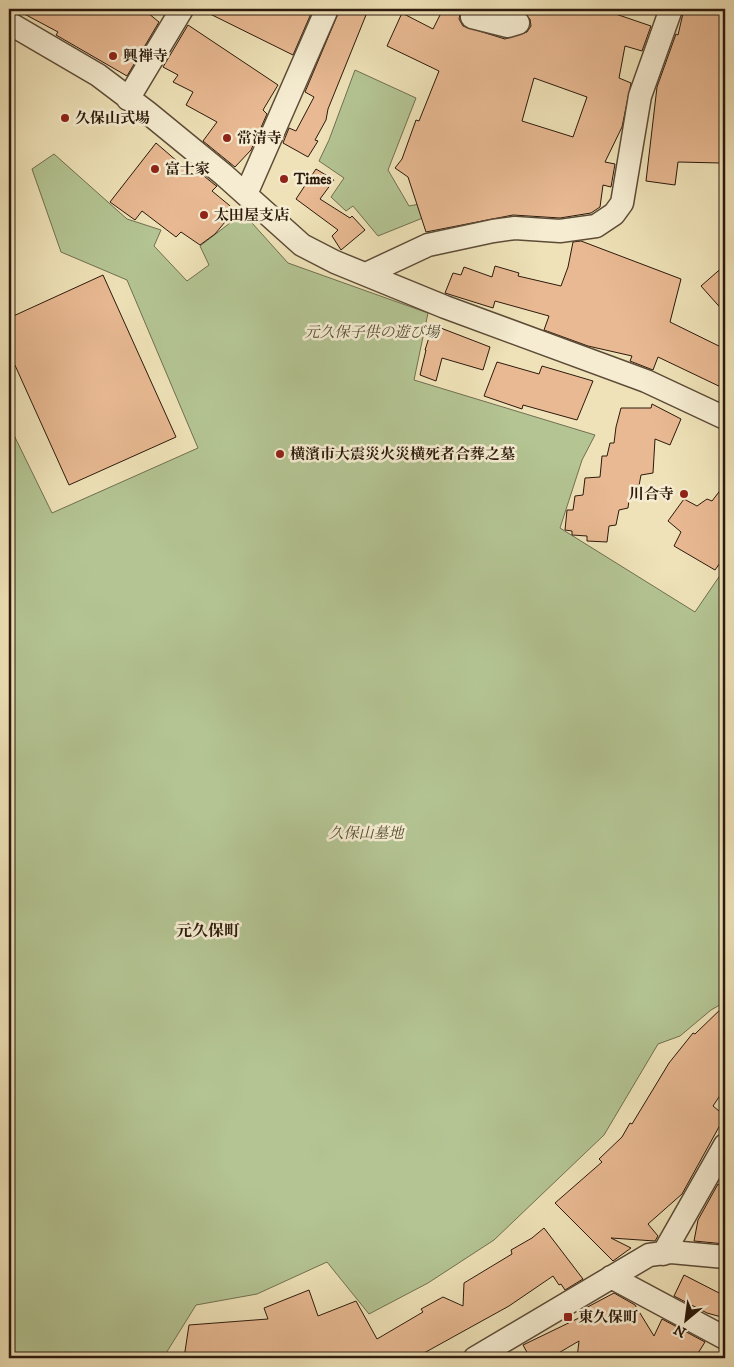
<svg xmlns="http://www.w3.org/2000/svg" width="734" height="1367" font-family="'IM FELL DW Pica','Noto Serif JP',serif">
	<rect width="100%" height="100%" fill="#efe2b8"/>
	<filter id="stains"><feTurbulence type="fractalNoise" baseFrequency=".004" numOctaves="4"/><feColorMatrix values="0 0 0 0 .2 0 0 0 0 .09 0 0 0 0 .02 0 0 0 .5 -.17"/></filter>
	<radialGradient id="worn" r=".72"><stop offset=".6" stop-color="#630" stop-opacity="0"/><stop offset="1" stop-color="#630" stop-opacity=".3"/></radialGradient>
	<path fill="#b4c493" stroke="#706f50" d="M355,70L416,98L388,170L409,206L447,199L450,207L378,236L353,206L346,211L331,197L344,178L319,161L329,140Z
		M54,154L127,219L161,230L154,246L187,281L209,265L200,246L243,213L288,263L428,313L414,380L595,435L582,460L560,528L695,612L725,568V1002L711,1010L680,1036L658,1044L604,1135L494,1240L428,1283L369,1314L327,1262L257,1294L196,1305L163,1358H9V425L52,513L198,448L127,280L61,252L32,169Z"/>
	<path fill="#e8b992" stroke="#2c1a0c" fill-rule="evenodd" d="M15,9H143L159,22L127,76L56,35L58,32Z
		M200,9H313L293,55Z
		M340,9H352L366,15L328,109L326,120L315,140L318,141L308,157L283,143L289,128L296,131L314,97L305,92Z
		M443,9H461L459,19L463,26L505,39L527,32L531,26L530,19L521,10L508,12L493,9H601L651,26L642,51L625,46L619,78L631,83L622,127L605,162L615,164L611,187L603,185L600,207L591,213L560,218L513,215L426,232L408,177L395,168L402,159L416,120L419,121L439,71L387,46L402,13L433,29ZM534,78L587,97L573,137L522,121Z
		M684,9H725V97L721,163L678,162L675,185L646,181L657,87L676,34L678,35Z
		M188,25L278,85L263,110L267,114L251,150L235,167L203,141L217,122L186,105L193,92L173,82L178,75L163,67Z
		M156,143L185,168L188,163L215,185L217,186L212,191L235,210L215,234L200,245L181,232L176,237L142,211L135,220L110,202Z
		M316,169L334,180L320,199L350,218L352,216L365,230L341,250L332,236L338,230L296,199Z
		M581,241L681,279L670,322L725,349V389L658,357L653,370L630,361L632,356L588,346L544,330L549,316L495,301L493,308L445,293L453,273L461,275L464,267L492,277L495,266L519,273L518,276L561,286L568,267L573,242Z
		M725,265V313L701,286Z
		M103,275L176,437L69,485L9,352V318Z
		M433,325L490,347L483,370L442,358L436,381L420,375L426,350H425Z
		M497,362L539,374L542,366L593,381L577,420L523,405L522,409L484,396Z
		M652,404L681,419L670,445L655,439L653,473L641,475L638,491L630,492L628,508L619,510L616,525L609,526L607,542L587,541V536L572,535V531L565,530L567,510H573L575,496L583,495L585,478L600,477L602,456H607L610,443H614L616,427L621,408H651Z
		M725,484V556L715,570L674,546L681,532L668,521L684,499L697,506L707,499L712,501Z
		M725,1005V1088L713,1106L725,1116L682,1194L648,1224L658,1236L655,1241L611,1238L631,1248L613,1261L555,1203L602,1162L599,1159L622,1137L630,1123L632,1124L669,1063L693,1033L695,1034Z
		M718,1184L725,1187V1244L694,1241L698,1220Z
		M544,1228L583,1279L565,1290L561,1284L559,1285L553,1276L509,1306L424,1353L427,1358H184L189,1325L268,1319L264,1308L309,1290L318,1316L356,1301L377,1339L423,1312L421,1309L443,1297L463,1306L464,1283L512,1254L511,1250L532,1238Z
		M684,1275L725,1296V1318L707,1313L674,1296Z
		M614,1293L635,1305L654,1336L662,1319L705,1342L695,1358H577L579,1341L550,1358H530L523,1345L583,1316L580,1311Z"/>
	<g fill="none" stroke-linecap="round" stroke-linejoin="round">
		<g stroke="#5d4c37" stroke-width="25">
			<path id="street" d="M475,9L472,17L508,26L518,23
				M9,23L98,75L147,112L224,175L302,245L335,262L445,307L646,381L725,418
				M128,99L182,9
				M246,194L327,9
				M366,274L428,245L493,231L515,228L560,231L596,226L614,214L622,203L640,96L671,9
				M663,1254L725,1145
				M611,1277L725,1338
				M475,1358L649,1255L671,1252L725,1257"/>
		</g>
		<use href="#street" stroke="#f5ecd1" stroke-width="22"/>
	</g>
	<g fill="#8f2418" stroke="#f5ecd1" stroke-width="2">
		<circle cx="113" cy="56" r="5"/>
		<circle cx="65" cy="118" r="5"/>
		<circle cx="227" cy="138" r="5"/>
		<circle cx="155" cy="169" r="5"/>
		<circle cx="284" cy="179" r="5"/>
		<circle cx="204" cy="215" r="5"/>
		<circle cx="280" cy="454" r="5"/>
		<circle cx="684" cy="494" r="5"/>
		<rect x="563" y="1312" width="10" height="10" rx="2.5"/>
	</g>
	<g text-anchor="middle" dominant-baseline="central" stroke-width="5" stroke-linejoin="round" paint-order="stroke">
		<g font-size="15" font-weight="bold" fill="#2c1a0c" stroke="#f5ecd1" text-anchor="start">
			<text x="123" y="56">興禅寺</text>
			<text x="75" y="118">久保山式場</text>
			<text x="237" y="138">常清寺</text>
			<text x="165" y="169">富士家</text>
			<text x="294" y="179">Times</text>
			<text x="214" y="215">太田屋支店</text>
			<text x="290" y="454">横濱市大震災火災横死者合葬之墓</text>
			<text x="674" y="494" text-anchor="end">川合寺</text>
			<text x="578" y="1317">東久保町</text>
		</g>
		<g font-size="15" font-style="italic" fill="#554d34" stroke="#f5ecd1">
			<text x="372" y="332">元久保子供の遊び場</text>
			<text x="366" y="833">久保山墓地</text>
		</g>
		<g font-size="16" font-weight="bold" fill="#2c1a0c" stroke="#f5ecd1">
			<text x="208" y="931">元久保町</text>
		</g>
	</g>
	<rect width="734" height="1367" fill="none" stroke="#efe2b8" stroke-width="30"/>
	<rect x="10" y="10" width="714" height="1347" fill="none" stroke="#2c1a0c" stroke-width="2.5"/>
	<rect x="15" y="15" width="704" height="1337" fill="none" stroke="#2c1a0c"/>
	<g transform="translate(686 1320) rotate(209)" stroke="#f5ecd1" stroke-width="4" paint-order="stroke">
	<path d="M0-4L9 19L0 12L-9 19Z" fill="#2c1a0c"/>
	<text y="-8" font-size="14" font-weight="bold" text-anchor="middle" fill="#2c1a0c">N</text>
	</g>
	<rect width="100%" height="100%" filter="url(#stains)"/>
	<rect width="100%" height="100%" fill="url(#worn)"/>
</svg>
